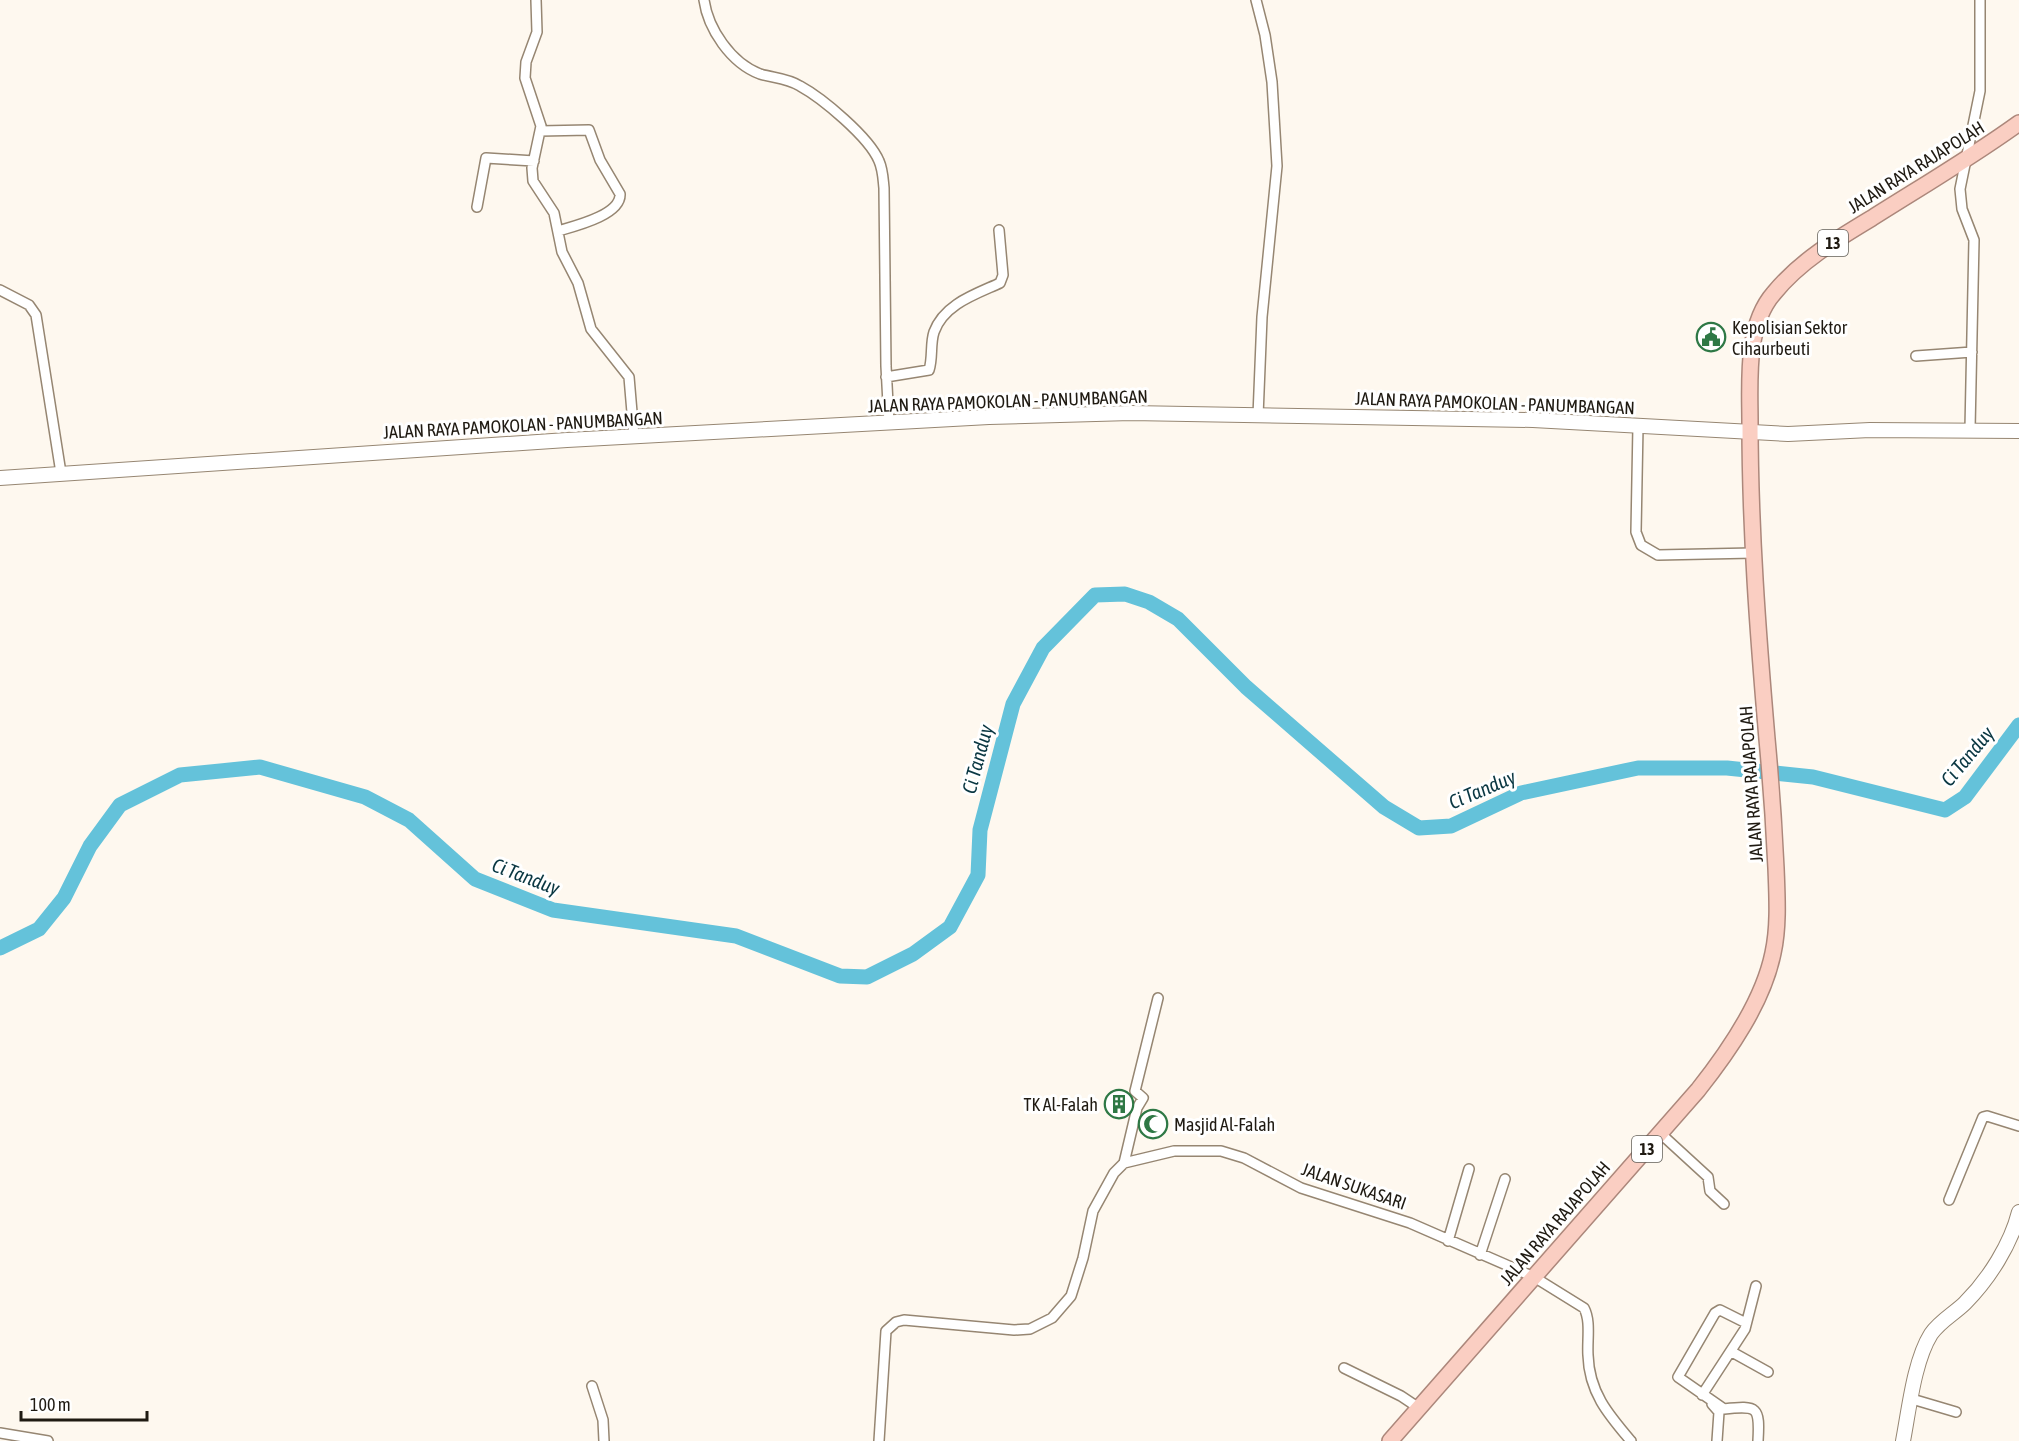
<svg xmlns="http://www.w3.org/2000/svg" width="2019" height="1441" font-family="'Asap Condensed',sans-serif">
	<rect width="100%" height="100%" fill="#fef8ef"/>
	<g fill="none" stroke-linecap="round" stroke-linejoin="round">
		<path stroke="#64c2da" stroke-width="15" d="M0,948L39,929L64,898L90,846L120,805L180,775L260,767L365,797L409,820L475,879L553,910L736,936L840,976L867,977L913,954L950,927L978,875L980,830L1013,704L1043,648L1095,595L1125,594L1149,602L1178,619L1246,687L1384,807L1419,828L1451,826L1521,793L1638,768H1727L1813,777L1945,810L1965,797L2019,725"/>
		<g stroke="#968672" stroke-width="12">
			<path id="minor" d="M536,0L537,32L526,62L525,78L541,126L532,168L533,181L554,213L562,252L578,283L591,329L629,377L634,436
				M704,0C708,29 731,63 760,74C773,78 787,78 800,86C822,98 869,137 879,161C883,170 883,179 884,188L886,366L889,423
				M1256,0L1265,35L1272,82L1277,166L1262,317L1258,416
				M540,131L589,130L600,160L620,194C621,215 575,226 558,231
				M477,207L486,158L534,161
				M0,290L29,305L36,315L61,473
				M1916,356L1972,352
				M886,377L929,370C933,358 930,344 934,332C944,304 976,294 1000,283L1003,275L999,230
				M1638,426L1636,532L1641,545L1658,555L1753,553
				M1970,429L1974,240L1962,209L1960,189L1980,91V0
				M1660,1133L1708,1177L1710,1191L1724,1204
				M1124,1163L1137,1108L1143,1098L1135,1091L1158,998
				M1949,1200L1983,1117L1987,1116L2019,1126
				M1448,1241L1469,1169
				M1480,1255L1505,1179
				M1746,1323L1720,1310L1715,1313L1678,1377L1724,1409C1758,1405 1760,1407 1758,1441
				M1732,1352L1768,1372
				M1344,1368L1401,1396L1419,1408
				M592,1386L603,1420L604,1441
				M1702,1395L1745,1329L1756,1286
				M1912,1399L1956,1412
				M1712,1404L1719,1412L1717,1441
				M0,1433L48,1441
				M879,1441L886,1331L896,1322L904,1320L1014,1330L1030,1329L1052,1318L1071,1296L1083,1258L1093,1211L1114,1173L1124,1163L1174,1151H1221L1244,1158L1301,1188L1410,1223L1534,1277L1584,1308C1591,1321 1587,1340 1588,1355C1589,1392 1608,1414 1631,1441"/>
		</g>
		<g stroke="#968672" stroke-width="16">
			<path id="secondary" d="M0,478L567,440L989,417L1131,413L1533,420L1788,434L1870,430L2019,431
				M1903,1441C1909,1410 1914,1361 1931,1334C1940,1321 1955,1313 1965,1303C1989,1279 2011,1244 2019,1212"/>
		</g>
		<g stroke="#ac877b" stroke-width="18">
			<path id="trunk" d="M1390,1441L1698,1090C1729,1051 1763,1002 1773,953C1779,926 1777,895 1776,868C1774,825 1771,782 1767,739C1758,634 1750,529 1750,423C1750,382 1745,326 1774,293C1800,261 1837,239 1872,218C1921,187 1972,157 2019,123"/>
		</g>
		<use href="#minor" stroke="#fff" stroke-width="9"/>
		<use href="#secondary" stroke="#fff" stroke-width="14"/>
		<use href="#trunk" stroke="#facec2" stroke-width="15"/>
	</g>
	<defs>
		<g id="civic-ring" transform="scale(1.5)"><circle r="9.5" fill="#fff" stroke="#2e7845" stroke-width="1.5"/><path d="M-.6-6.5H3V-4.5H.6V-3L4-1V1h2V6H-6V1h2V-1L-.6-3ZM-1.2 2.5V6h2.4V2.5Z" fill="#2e7845"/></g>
		<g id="building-ring" transform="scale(1.5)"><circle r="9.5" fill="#fff" stroke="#2e7845" stroke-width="1.5"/><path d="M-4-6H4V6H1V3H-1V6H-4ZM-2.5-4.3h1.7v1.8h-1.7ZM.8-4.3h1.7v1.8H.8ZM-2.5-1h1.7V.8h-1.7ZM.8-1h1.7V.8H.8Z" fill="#2e7845"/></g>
		<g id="mosque-ring" transform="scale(1.5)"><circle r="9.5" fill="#fff" stroke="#2e7845" stroke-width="1.5"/><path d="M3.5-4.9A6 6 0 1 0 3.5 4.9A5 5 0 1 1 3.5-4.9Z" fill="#2e7845"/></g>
	</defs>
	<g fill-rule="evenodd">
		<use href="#civic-ring" x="1711" y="337"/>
		<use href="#building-ring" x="1119" y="1104"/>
		<use href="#mosque-ring" x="1153" y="1124"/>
	</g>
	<g text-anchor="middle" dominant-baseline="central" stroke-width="6" stroke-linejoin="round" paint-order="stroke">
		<g fill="#fff" stroke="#625f59" stroke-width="1.5">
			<rect x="1818" y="230" width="30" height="26" rx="4.5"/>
			<rect x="1632" y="1136" width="30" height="26" rx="4.5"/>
		</g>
		<g font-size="16" font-weight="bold" fill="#1f1a12">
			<text x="1833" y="243">13</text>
			<text x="1647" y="1149">13</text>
		</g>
		<g font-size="18" fill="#1f1a12" stroke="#fff">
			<text transform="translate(1916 167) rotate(-32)">JALAN RAYA RAJAPOLAH</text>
			<text transform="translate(1008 401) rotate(-2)">JALAN RAYA PAMOKOLAN - PANUMBANGAN</text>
			<text transform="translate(1495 403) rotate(2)">JALAN RAYA PAMOKOLAN - PANUMBANGAN</text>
			<text transform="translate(523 425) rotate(-3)">JALAN RAYA PAMOKOLAN - PANUMBANGAN</text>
			<text transform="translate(1751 784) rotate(-94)">JALAN RAYA RAJAPOLAH</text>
			<text transform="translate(1354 1186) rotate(19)">JALAN SUKASARI</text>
			<text transform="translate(1555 1223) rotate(-49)">JALAN RAYA RAJAPOLAH</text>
		</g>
		<g font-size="18" fill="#1f1a12" stroke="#fff" text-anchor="start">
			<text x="1732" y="327">Kepolisian Sektor<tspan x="1732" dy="21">Cihaurbeuti</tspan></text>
			<text x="1098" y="1104" text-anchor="end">TK Al-Falah</text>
			<text x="1174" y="1124">Masjid Al-Falah</text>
		</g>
		<g font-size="20" font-style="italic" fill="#0a3742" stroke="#fff">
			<text transform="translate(1967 756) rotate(-50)">Ci Tanduy</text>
			<text transform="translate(977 759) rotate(-75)">Ci Tanduy</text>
			<text transform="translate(1482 789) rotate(-23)">Ci Tanduy</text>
			<text transform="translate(526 876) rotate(21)">Ci Tanduy</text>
		</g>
	</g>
	<path d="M21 1411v9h126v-9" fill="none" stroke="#1f1a12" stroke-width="3"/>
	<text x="30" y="1411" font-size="18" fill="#1f1a12" stroke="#ffffff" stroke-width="4.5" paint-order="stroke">100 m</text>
</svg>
